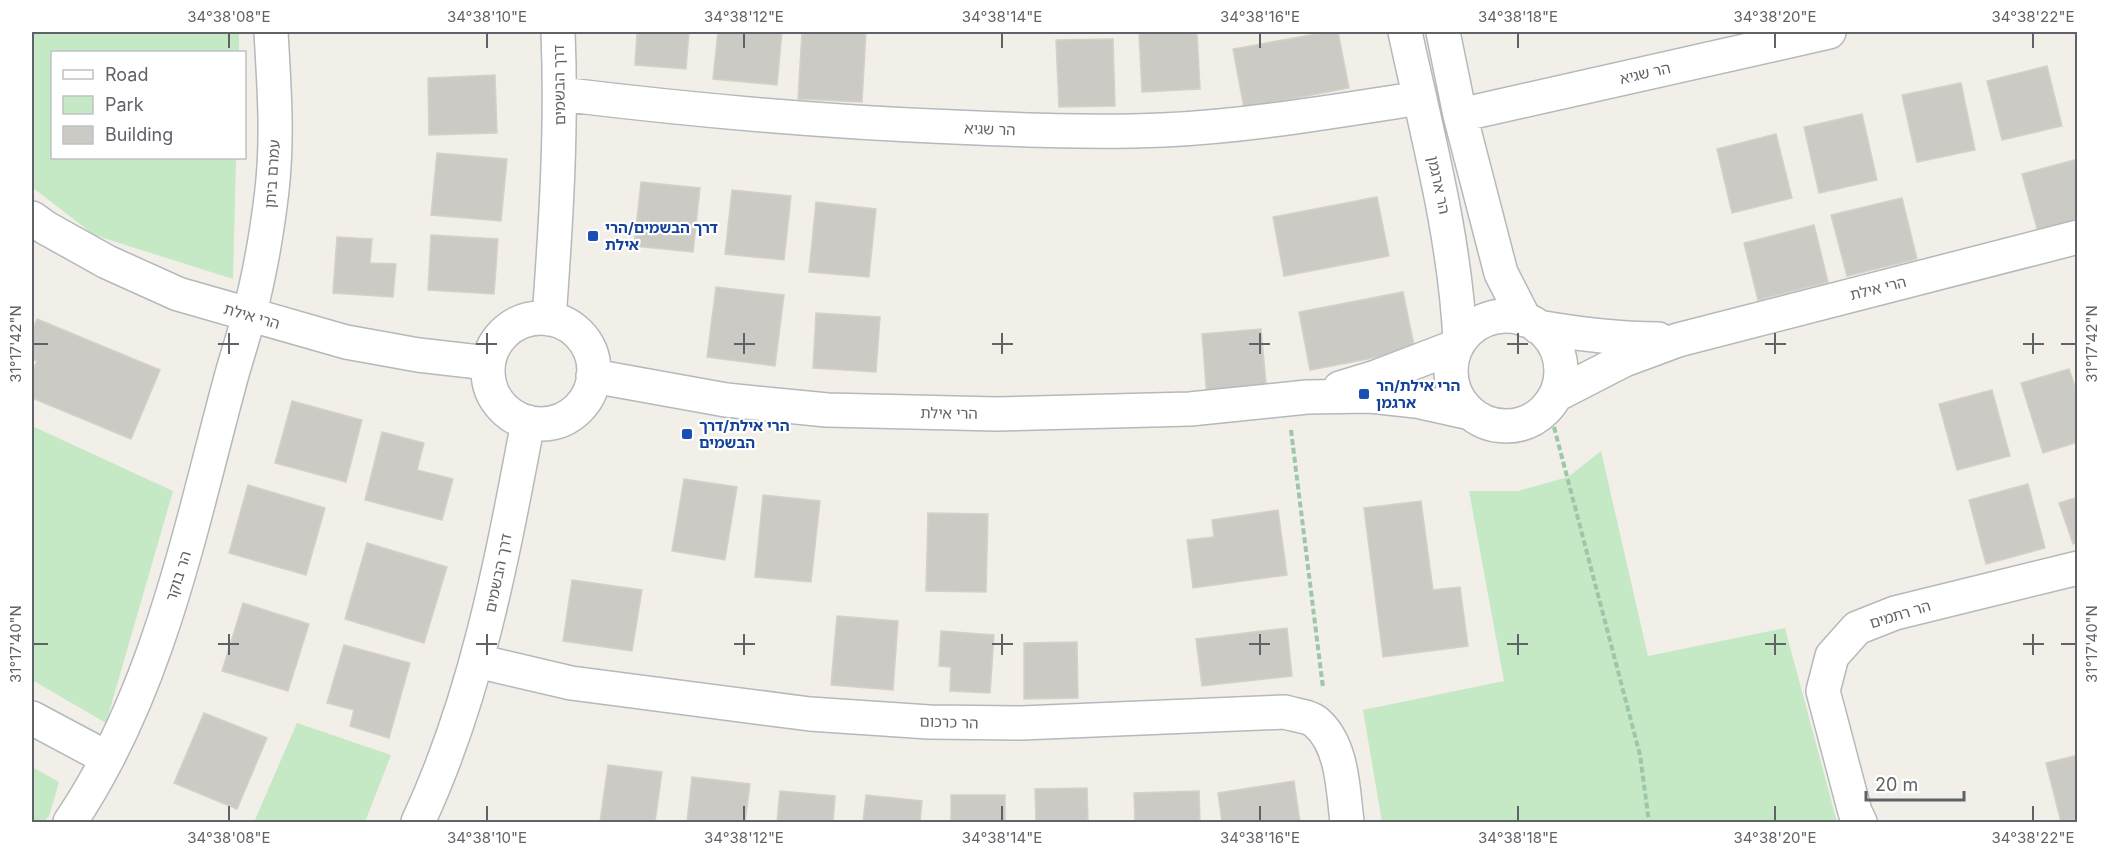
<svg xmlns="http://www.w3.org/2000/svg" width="2109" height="854" font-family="Inter,'Noto Sans Hebrew',sans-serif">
	<rect width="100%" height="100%" fill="#f1efe8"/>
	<path fill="#c5e8c5" d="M32,32H239V52H52V158H236L233,279L94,235L32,187Z
		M32,426L173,491L106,723L32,680Z
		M1601,451L1648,656L1785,628L1837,822H1382L1363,710L1504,681L1469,491H1518L1568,477Z
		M297,723L391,755L365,822H254Z
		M32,767L59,782L49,816L44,822H32Z"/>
	<path fill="#cccac5" stroke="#d6d1c6" stroke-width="1.5" d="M637,32H689L686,69L635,65Z
		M718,32H782L777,85L713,79Z
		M802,32H866L862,102L798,99Z
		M1139,32H1197L1200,89L1142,92Z
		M1327,32H1338L1349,88L1244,108L1233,49Z
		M1113,39L1115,106L1059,107L1056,40Z
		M2047,66L2062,126L2002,140L1987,81Z
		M495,75L497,133L429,135L428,78Z
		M1961,83L1975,150L1917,162L1902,95Z
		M1862,114L1877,180L1819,193L1804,127Z
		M1776,134L1792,198L1732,213L1717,149Z
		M437,153L507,159L501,221L431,215Z
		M2078,159V222L2038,232L2022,174Z
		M641,182L700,188L693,252L634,246Z
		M732,190L791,196L784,260L725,254Z
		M1377,197L1389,256L1284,276L1273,217Z
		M1902,198L1917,259L1847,276L1831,215Z
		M816,202L876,209L869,277L809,272Z
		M1814,225L1828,282L1758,300L1744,243Z
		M431,235L498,239L494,294L428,290Z
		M337,237L372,239L370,263L396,264L393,297L333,293Z
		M716,287L784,295L775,366L707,357Z
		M1403,292L1415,350L1310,370L1299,312Z
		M816,313L880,317L876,372L813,368Z
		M37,319L160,370L131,439L32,398V372L37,361L32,359V331Z
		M1261,329L1267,394L1207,398L1202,334Z
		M2069,369L2078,395V442L2043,453L2021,383Z
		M1992,390L2010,456L1957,470L1939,404Z
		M292,401L362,420L346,482L275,463Z
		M382,432L424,443L417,470L453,479L442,520L365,500Z
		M684,479L737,487L725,560L672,551Z
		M2028,484L2045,548L1986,564L1969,500Z
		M248,485L325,508L306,575L229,553Z
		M763,495L820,501L811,582L755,577Z
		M2078,497V543L2073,544L2059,503Z
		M1421,501L1433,590L1460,587L1468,646L1383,657L1364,508Z
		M1278,510L1287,575L1193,588L1187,540L1214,537L1212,520Z
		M928,513L988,514L986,592L926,591Z
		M367,543L447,567L424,643L345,619Z
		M572,580L642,590L632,651L563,641Z
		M243,603L309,624L288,691L222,671Z
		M837,616L898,621L893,690L831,685Z
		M1287,628L1292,676L1202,686L1196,639Z
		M941,631L994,635L990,693L950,691L951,667L939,666Z
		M1077,642L1078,698L1024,699V643Z
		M344,645L410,663L389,738L350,726L354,710L327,703Z
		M204,713L267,738L237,809L174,783Z
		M2078,755V819L2061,822L2046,763Z
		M608,765L662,772L655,822H600Z
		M692,777L750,784L745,822H687Z
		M1294,781L1300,822H1222L1218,793Z
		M1087,788L1088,822H1036L1035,789Z
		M780,791L835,796L833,822H777Z
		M1199,791L1200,822H1135L1134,793Z
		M866,795L922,801L920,822H863Z
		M951,795H1005V822H951Z"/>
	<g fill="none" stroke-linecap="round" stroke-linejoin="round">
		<g stroke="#b5b8bc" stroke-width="36">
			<path id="minor" d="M1405,32C1427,134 1455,236 1460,341
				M1443,32L1460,115L1501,273L1525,320
				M560,94C691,110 822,122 954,127C1023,130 1093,133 1163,130C1249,126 1335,111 1420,98
				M1460,115L1829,32
				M32,218L46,228L107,262L178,294L346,342L418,355L488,363
				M1451 371a55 55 0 1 1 110 0a55 55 0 1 1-110 0Z
				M488 371a53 53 0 1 1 106 0a53 53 0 1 1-106 0Z
				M549,319C556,223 562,128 558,32
				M1538,327C1578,334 1617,339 1658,339
				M593,376L726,400L827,410L997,414L1190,409L1307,397L1370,396L1416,401L1470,413
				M1340,388L1376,377L1457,346
				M1556,395L1624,360L1678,340L2078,237
				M477,661L571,683L810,714L929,722L1022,723L1285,712C1294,715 1309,716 1316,722C1343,745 1343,790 1347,822
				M32,718L107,758
				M70,822C158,692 189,534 229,385C235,362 243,339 249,315C260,274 267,233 272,190C278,137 274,85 271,32
				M418,822C477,696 502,559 528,422
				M1860,822L1855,812L1823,691L1832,656L1857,628L1895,613L2078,568"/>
		</g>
		<path stroke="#9cc7a9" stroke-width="4" stroke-dasharray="6 3" stroke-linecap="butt" d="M1554,427L1640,755L1649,822
			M1291,430L1323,688"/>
		<use href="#minor" stroke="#fff" stroke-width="33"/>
	</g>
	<path fill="none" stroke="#5f6368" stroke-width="2" d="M229,33V48M487,33V48M744,33V48M1002,33V48M1260,33V48M1518,33V48M1775,33V48M2033,33V48M229,333V354M487,333V354M744,333V354M1002,333V354M1260,333V354M1518,333V354M1775,333V354M2033,333V354M33,344H48M218,344H239M476,344H497M734,344H755M992,344H1013M1249,344H1270M1507,344H1528M1765,344H1786M2023,344H2044M2061,344H2076M229,634V655M487,634V655M744,634V655M1002,634V655M1260,634V655M1518,634V655M1775,634V655M2033,634V655M33,644H48M218,644H239M476,644H497M734,644H755M992,644H1013M1249,644H1270M1507,644H1528M1765,644H1786M2023,644H2044M2061,644H2076M229,806V821M487,806V821M744,806V821M1002,806V821M1260,806V821M1518,806V821M1775,806V821M2033,806V821"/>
	<g fill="#1a4fb4" stroke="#fff" stroke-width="2">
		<rect x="587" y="230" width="12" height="12" rx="3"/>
		<rect x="1358" y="388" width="12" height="12" rx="3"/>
		<rect x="681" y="428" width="12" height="12" rx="3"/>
	</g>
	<g text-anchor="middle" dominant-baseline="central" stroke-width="4.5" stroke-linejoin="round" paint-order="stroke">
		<g font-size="15" fill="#5f6368" stroke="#fff">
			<text transform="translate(1645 73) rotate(-13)">הר שגיא</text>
			<text transform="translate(559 85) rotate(-91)">דרך הבשמים</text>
			<text transform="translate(990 129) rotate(2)">הר שגיא</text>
			<text transform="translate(272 174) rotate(-86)">עמרם ביתן</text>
			<text transform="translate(1439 185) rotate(78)">הר ארגמן</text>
			<text transform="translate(1878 288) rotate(-14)">הרי אילת</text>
			<text transform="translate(252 316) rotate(16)">הרי אילת</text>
			<text transform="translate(949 413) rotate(1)">הרי אילת</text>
			<text transform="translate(498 573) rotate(-78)">דרך הבשמים</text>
			<text transform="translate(178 576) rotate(-72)">הר בוקר</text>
			<text transform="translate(1900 614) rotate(-17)">הר רתמים</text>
			<text transform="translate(949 722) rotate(2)">הר כרכום</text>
		</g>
		<g font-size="15" font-weight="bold" fill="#164399" stroke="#fff" text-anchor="start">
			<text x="605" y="227">דרך הבשמים/הרי<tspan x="605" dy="17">אילת</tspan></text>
			<text x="1376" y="385">הרי אילת/הר<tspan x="1376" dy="17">ארגמן</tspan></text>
			<text x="699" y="425">הרי אילת/דרך<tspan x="699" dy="17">הבשמים</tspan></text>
		</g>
	</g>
	<rect width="2109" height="854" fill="none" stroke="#ffffff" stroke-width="66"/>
	<rect x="51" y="51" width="195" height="108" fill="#ffffff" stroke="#bfc1c3" stroke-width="1.5"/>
	<rect x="63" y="70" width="30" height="9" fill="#ffffff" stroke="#bfc1c3" stroke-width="1.5"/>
	<text x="105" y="81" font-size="18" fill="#5f6368">Road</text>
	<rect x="63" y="96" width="30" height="18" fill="#c5e8c5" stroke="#bfc1c3" stroke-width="1.5"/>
	<text x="105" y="111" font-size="18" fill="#5f6368">Park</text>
	<rect x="63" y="126" width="30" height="18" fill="#cccac5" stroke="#bfc1c3" stroke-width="1.5"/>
	<text x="105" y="141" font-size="18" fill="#5f6368">Building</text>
	<path d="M1866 791v9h98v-9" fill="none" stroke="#5f6368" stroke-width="3"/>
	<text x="1875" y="791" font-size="18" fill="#5f6368" stroke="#ffffff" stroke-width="4.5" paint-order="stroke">20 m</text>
	<rect x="33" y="33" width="2043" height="788" fill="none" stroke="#5f6368" stroke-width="2"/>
	<g font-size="15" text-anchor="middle" fill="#5f6368">
		<text x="229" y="22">34°38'08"E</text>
		<text x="487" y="22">34°38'10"E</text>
		<text x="744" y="22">34°38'12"E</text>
		<text x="1002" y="22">34°38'14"E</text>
		<text x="1260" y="22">34°38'16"E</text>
		<text x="1518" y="22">34°38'18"E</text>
		<text x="1775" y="22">34°38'20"E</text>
		<text x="2033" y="22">34°38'22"E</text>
		<text transform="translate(16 344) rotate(-90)" y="5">31°17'42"N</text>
		<text transform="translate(2092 344) rotate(-90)" y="5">31°17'42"N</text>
		<text transform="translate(16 644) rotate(-90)" y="5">31°17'40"N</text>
		<text transform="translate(2092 644) rotate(-90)" y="5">31°17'40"N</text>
		<text x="229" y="843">34°38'08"E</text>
		<text x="487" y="843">34°38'10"E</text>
		<text x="744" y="843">34°38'12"E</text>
		<text x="1002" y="843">34°38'14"E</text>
		<text x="1260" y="843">34°38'16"E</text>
		<text x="1518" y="843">34°38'18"E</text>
		<text x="1775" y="843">34°38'20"E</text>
		<text x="2033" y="843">34°38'22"E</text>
	</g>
</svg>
